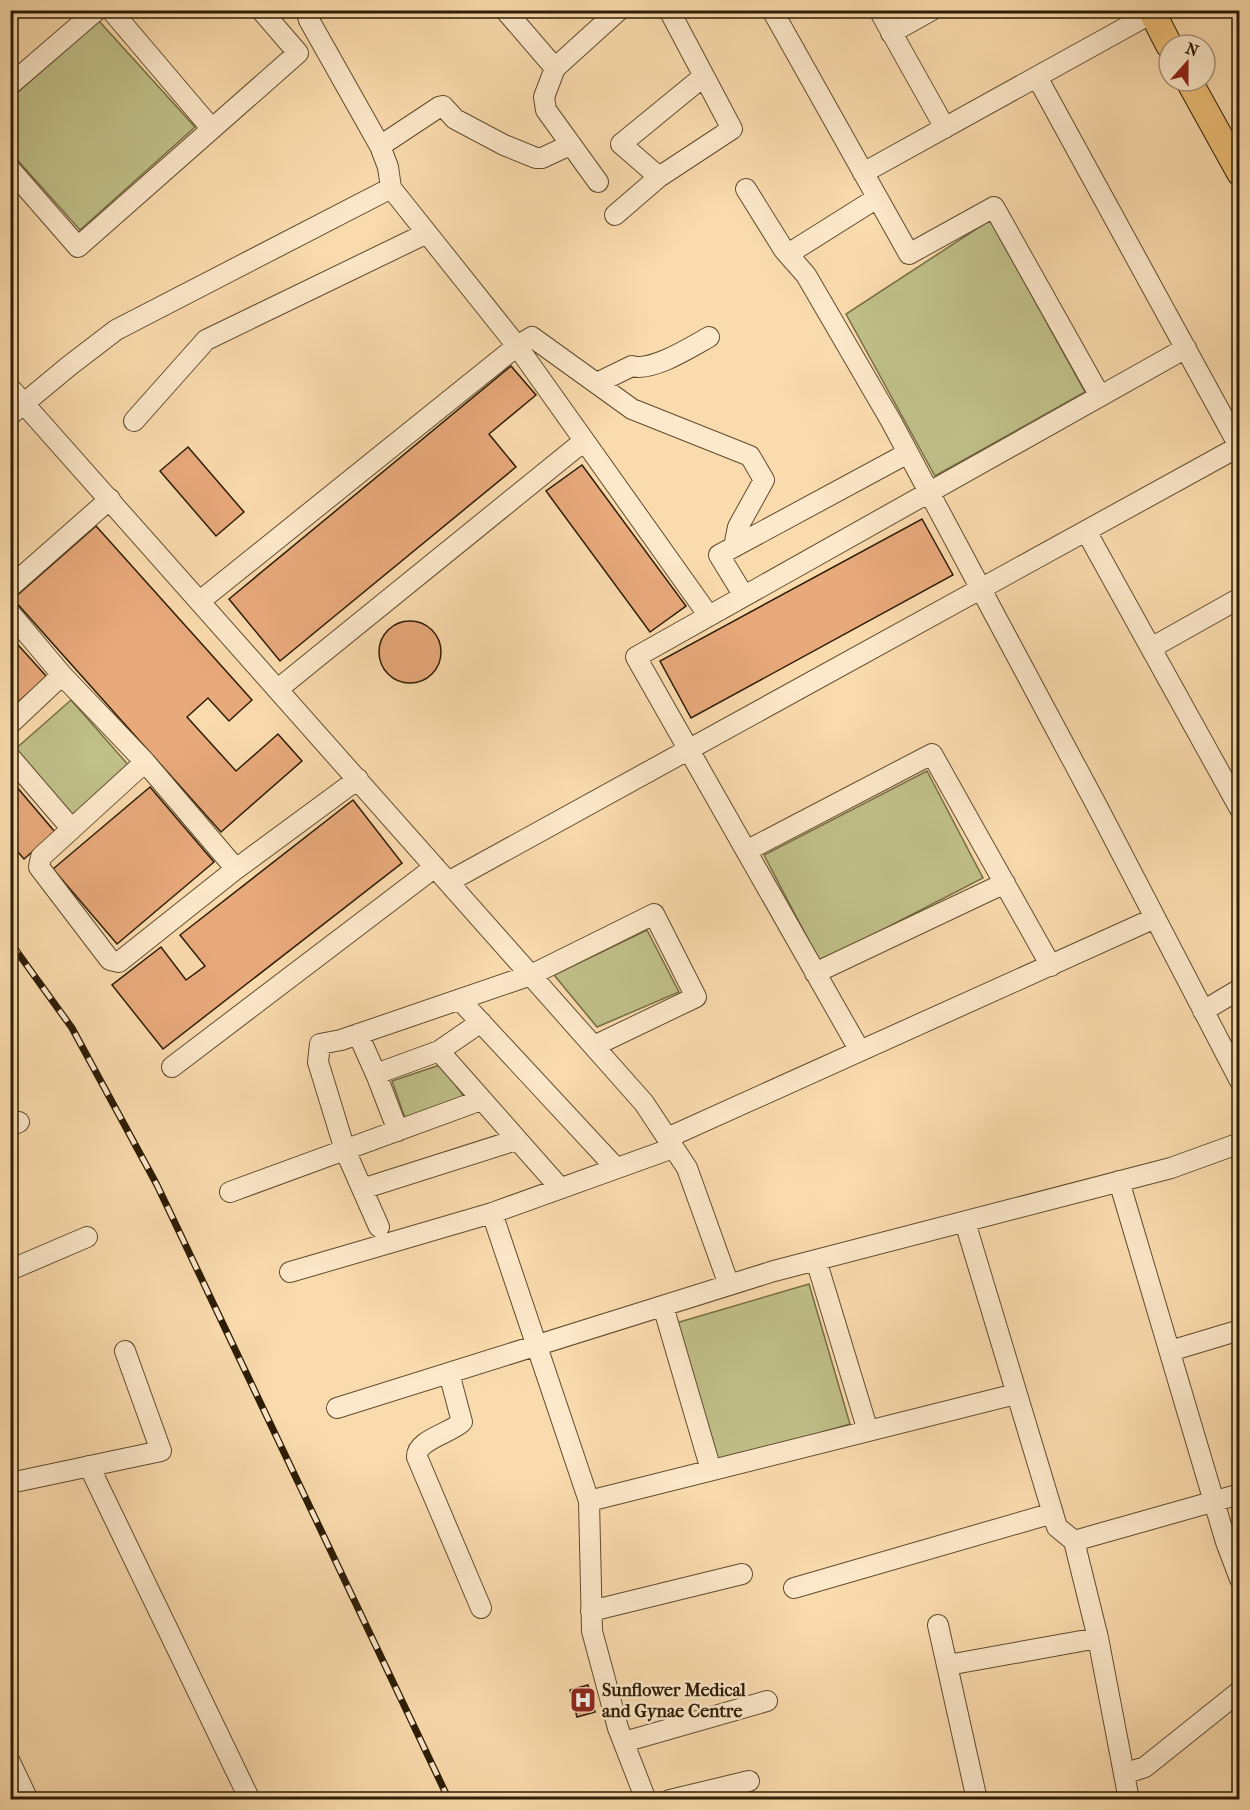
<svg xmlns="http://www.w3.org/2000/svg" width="1250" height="1810" font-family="'IM FELL French Canon',serif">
	<rect width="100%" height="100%" fill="#fadbad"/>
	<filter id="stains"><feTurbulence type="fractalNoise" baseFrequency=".00333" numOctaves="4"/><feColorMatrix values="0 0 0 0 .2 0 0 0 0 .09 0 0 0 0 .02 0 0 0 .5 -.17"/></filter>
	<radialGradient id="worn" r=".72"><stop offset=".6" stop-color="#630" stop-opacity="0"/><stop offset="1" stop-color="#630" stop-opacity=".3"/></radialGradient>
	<path fill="#c0c089" stroke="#766e46" stroke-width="1.5" d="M99,21L195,127L80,230L11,153L10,99Z
		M990,220L1085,392L935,476L846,314Z
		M71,700L131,768L73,820L12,752Z
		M927,771L983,878L820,962L764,855Z
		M647,930L679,992L597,1027L554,975Z
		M440,1065L466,1099L405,1118L392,1081Z
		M809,1284L850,1424L718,1463L676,1323Z"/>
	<path fill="#e8a97b" stroke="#2c1c04" stroke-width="1.5" d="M511,366L536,395L489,434L516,467L280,661L229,599Z
		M188,447L244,512L216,536L160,471Z
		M582,465L686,606L650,632L546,491Z
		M922,519L953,575L691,718L660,661Z
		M96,526L252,700L229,721L208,698L187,717L236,771L278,734L302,761L221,832L13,599Z
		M379 652a31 31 0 1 1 62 0a31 31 0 1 1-62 0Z
		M10,636L47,677L10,709Z
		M10,779L55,832L24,859L10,843Z
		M150,787L214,862L117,944L53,869Z
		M353,800L402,863L163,1049L112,985L161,947L186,980L205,966L180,935Z
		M588,1685L595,1712L577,1717L570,1690Z"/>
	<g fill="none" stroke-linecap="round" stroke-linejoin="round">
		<g stroke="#604c2e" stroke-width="22">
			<path id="minor" d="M111,10L212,129
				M306,10L309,20L380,146L388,167L391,188L517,346L709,616
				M505,10L555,68
				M772,10L909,254L994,207L1100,396
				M879,10L945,128
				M891,33L932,10
				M1037,77L1239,446
				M10,85L97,10
				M380,146L439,107L443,106L455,119L504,145L536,158H542L570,145
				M10,169L78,247L298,53L261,10
				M863,173L1152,13
				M659,177L621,144L704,76
				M598,182L546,110L544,97L555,68L619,10
				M746,189L784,250L806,275L891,421L1097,806L1240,1081
				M615,215L659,177L732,129L669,10
				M788,254L877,198
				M597,383L632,366C652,372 691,347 709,337
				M10,388L644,1103L687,1168L729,1285
				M10,415L69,366L116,330L391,188
				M134,421L206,340L427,233
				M1086,531L1240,809
				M10,587L110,499
				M744,596L719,555L908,453
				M200,601L517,346L532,337L632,409L750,456L764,480L738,527L734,547
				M10,613L62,675L145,762L236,869
				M1151,648L1240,598
				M278,689L584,441
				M10,724L62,675
				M10,757L71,828
				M145,762L41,857L39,867L110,960L119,962L236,869L358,779
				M746,851L932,754L1051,966
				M448,882L1240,446
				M815,973L1005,883
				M460,1000L616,1168
				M1203,1011L1240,989
				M358,1034L379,1081
				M439,1051L560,1188
				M860,1051L636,657L1186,348
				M172,1067L435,867
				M10,1126L19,1122
				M398,1131L376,1074L439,1051L481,1022
				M667,1138L1155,918
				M1119,1181L1226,1542L1240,1579
				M362,1189L516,1140
				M230,1192L481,1100
				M492,1213L589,1501L592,1631L618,1728L646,1800
				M965,1222L1057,1527L1074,1541L1098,1638L1129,1800
				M379,1227L345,1150L318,1062L320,1044L341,1040L531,975L654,914L696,997L594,1046
				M816,1260L868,1431
				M10,1270L87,1237
				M290,1272L492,1213L673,1148
				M663,1306L711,1470
				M1170,1351L1240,1330
				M449,1373L462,1422C451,1433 416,1440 417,1457L481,1608
				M337,1408L774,1271L1171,1168L1240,1143
				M89,1466L250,1800
				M10,1483L161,1451L125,1351
				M589,1501L1016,1394
				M1074,1541L1240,1494
				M794,1588L1053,1513
				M591,1611L742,1574
				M938,1625L977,1800
				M948,1665L1098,1638
				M624,1742L767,1701
				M10,1762L28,1800
				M1124,1774L1145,1767L1240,1691
				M670,1800L749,1781"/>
		</g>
		<g stroke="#2c1c04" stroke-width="28">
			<path id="major" d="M1151,10L1169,45
				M1189,81L1240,173"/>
		</g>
		<use href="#minor" stroke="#fce8ca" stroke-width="20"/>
		<use href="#major" stroke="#edbe76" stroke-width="26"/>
		<g stroke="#2c1c04" stroke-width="7">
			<path id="rail" d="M10,942L72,1028L157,1185L449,1800"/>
		</g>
		<use href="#rail" stroke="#fce8ca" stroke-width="4.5" stroke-dasharray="14" stroke-linecap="butt"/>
	</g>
	<defs>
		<g id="hospital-square" transform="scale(1.35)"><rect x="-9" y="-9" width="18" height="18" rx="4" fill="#8f2418" stroke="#fce8ca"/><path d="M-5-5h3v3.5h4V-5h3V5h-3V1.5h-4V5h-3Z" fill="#fff"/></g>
	</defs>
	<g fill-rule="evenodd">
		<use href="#hospital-square" x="583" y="1700"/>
	</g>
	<g text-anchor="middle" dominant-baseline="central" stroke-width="5" stroke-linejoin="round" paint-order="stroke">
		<g font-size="18" font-weight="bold" fill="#2c1c04" stroke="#fce8ca" text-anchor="start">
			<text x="602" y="1690">Sunflower Medical<tspan x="602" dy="21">and Gynae Centre</tspan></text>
		</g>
	</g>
	<rect width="1250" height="1810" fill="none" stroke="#fadbad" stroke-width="36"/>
	<rect x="12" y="12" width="1226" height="1786" fill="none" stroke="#2c1c04" stroke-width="3"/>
	<rect x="18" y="18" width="1214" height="1774" fill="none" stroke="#2c1c04" stroke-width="1.5"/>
	<g transform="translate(1187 63) rotate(21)"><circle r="28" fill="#fce8ca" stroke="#a9967b" stroke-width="1.5"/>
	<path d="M0-4.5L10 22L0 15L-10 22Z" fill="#8f2418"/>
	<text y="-9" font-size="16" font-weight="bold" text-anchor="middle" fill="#2c1c04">N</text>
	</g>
	<rect width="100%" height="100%" filter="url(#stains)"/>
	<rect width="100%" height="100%" fill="url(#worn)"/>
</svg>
